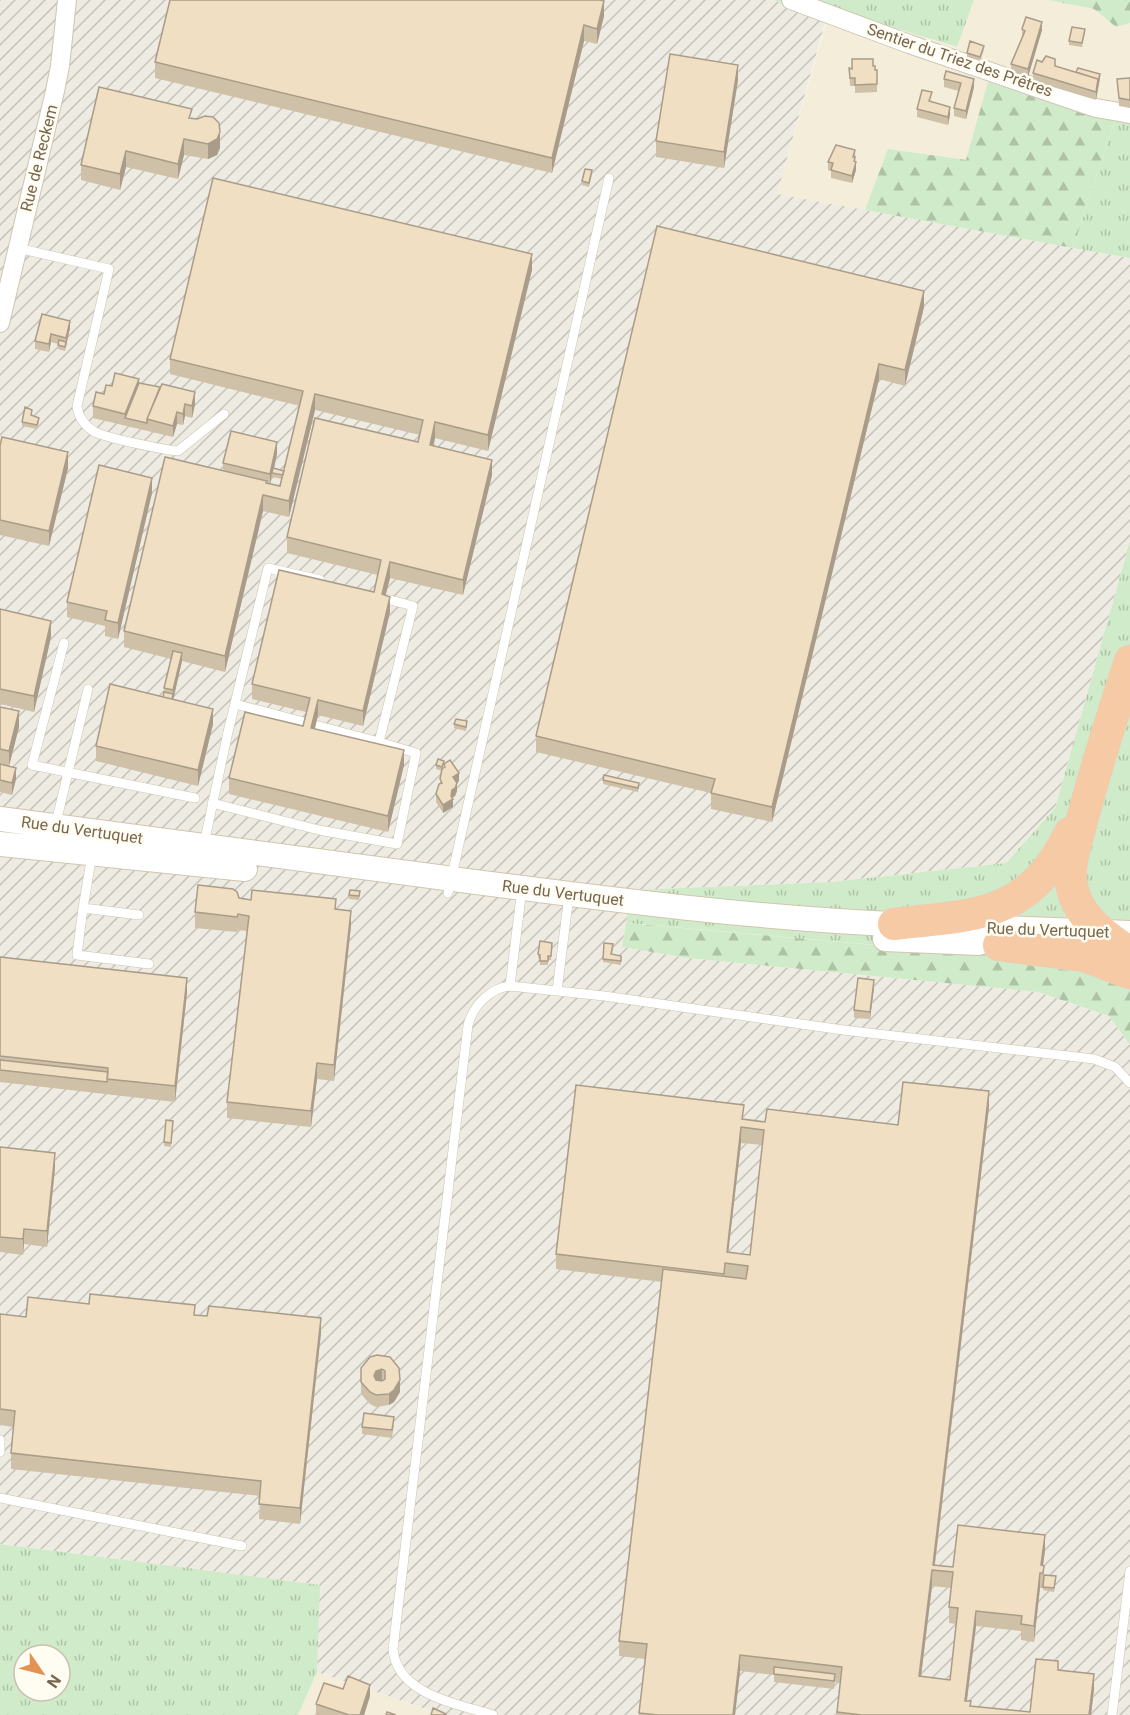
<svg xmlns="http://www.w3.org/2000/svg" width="1130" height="1715" font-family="Roboto,sans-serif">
	<defs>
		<pattern id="industrial-furrows" width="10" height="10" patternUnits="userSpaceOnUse" patternTransform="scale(1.5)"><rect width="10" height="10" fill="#eeebe3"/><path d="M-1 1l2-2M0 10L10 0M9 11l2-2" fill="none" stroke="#c6c2ba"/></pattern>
		<pattern id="grass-tufts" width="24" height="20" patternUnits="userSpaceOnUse" patternTransform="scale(1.5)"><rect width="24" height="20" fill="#d0ebc9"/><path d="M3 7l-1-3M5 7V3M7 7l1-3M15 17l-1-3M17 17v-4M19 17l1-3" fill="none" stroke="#aec2a5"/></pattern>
		<pattern id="forest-firs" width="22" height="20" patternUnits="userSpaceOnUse" patternTransform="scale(1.5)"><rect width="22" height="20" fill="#d0ebc9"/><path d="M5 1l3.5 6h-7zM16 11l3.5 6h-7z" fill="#aec2a5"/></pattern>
	</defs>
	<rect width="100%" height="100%" fill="#fcf9eb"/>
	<path fill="#f4edda" d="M974,0H1048L1094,9L1116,27L1130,23V120L966,161L888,150L865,210L777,194L830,9L956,47Z
		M317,1672L444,1715H298Z"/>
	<path fill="url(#industrial-furrows)" d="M0,0H774L825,23L777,194L1130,258V541L1055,808L1006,863L831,882L632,890L622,947L688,958L1038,992L1109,1016L1130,1045V1715H444L317,1672L319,1585L0,1544Z"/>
	<path fill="url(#grass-tufts)" fill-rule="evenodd" d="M774,0H974L957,47L831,9L825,23Z
		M1116,117L1130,120V258L1073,248Z
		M1130,541V987L923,949L626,923L631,890L831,882L1006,863L1055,808Z
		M0,1544L320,1585L317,1672L298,1715H0ZM24,1655H60V1691H24Z"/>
	<path fill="url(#forest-firs)" d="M1048,0H1130V23L1116,27L1094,9Z
		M988,82L1116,117L1073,248L865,210L888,149L966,160Z
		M626,923L1033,959L1079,966L1130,987V1045L1109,1016L1038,992L688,958L622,947Z"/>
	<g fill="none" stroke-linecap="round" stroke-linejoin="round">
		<g stroke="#cfc5b0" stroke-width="10">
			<path id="lane" d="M17,248L109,269L77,406C78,417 86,427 95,432C107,438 164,450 178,451L224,414
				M64,643L32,765L195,798
				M235,704L379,742
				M212,803L319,830L397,844L416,753L379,742L413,606L379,597
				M55,827L88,689
				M204,844L228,732L268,568L320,580
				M92,855L83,908L139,915
				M448,893L609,178
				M83,908L77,955L149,964
				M510,986L522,888
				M557,991L569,895
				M0,1440V1452
				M0,1498L242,1546
				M493,1715C458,1704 397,1695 393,1649L468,1025C473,1006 490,988 510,986L604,996L843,1030L1094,1059L1115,1067L1130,1083
				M1112,1715L1130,1571"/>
		</g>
		<g stroke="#cfc5b0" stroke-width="20">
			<path id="street" d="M791,0L909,44L1096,108L1130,114
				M0,323L55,91L60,66L67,0"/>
		</g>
		<g stroke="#d2c5ae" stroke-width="26">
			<path id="secondary" d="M0,819C151,839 302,859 453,879C606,899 758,919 912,925
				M0,844L245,869
				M953,926L1130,933
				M885,939L979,943"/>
		</g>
		<g stroke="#dcd7d1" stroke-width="33">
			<path id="highway" d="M894,924C977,915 1029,917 1070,833
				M999,945L1085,956L1130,973
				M1123,948C1103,935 1079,916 1073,891C1066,869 1076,845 1081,824C1095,769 1113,715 1130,661"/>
		</g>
		<use href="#lane" stroke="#fff" stroke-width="9"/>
		<use href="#street" stroke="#fff" stroke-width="18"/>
		<use href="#secondary" stroke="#fff" stroke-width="24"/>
		<use href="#highway" stroke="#f5caa4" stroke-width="32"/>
	</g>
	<path fill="#cfc0a8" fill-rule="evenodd" d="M604,16L597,44L584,41L552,173L155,78V62Z
		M1022,29L1042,30L1028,77L1011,72V64L1022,37Z
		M1085,33L1082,47L1069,45V41Z
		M984,50L980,61L967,57V53Z
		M873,66L875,70H877V92L855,93V86H850L849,68Z
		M1055,66L1100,78L1096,100L1033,81V73Z
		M1130,78V108L1119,106L1117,79Z
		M944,79L974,87L966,119L954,116V108L959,91L944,87Z
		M738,80L724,168L656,157V141Z
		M932,100L931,102L950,115L948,125L917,117V109Z
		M192,118L220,148L217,155L208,159L184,155L178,179L126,167L120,190L81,180V165Z
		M855,150L856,170L852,183L831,178V171L828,170V162Z
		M592,174L589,187L582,185V181Z
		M532,270L488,451L435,438L434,446L492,475L463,595L390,578L385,595L390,612L363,726L318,715L315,729L404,765L388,832L229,794V778L303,726L306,712L252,699V684L374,592L378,575L287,553V537L418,442L420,435L315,410L289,517L263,511L225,672L182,661L173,699L213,724L198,786L96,761V746L163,697L164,692V688L171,659L124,647V631L223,471V463L277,454L274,468L284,471L300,406L170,374V359ZM272,477L282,479L280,486L270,484Z
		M924,307L905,386L879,379L772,822L711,809V793L536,752V736Z
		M42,314L70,328L65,351L58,349V344L51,342L49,352L35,349V341Z
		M139,383L195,404L192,418L185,416L183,425L177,424L173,437L93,418V406L112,386Z
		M32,414V416L39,422L37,429L22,426V422Z
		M0,446L68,468L49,546L0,535Z
		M152,493L118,639L105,636V626L67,617V602Z
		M0,609L51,637L34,712L0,704Z
		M0,707L19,727L9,766L16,779L12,795L0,792Z
		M454,724L467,725L466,731L454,728Z
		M444,761L442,769L444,768V764L459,781L457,783V791L455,796L452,798L453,807L443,813L436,802V794L440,784L442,771L436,769V765Z
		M603,780L639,787L638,792L603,784Z
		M350,890L360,895L359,900L349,899Z
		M239,898L336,909L351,926L334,1081L317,1079L311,1127L227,1118V1102L247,931L238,930L237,932L195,928V912Z
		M552,947L551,960H548V965H540V959L538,958V954Z
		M613,948L612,955L621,956V965L603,962V959Z
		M0,957L187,993L175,1102L0,1082Z
		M874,988L870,1019L854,1018V1010Z
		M989,1107L935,1565L953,1567L1045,1550L1043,1566L1044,1575L1056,1580L1054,1592L1043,1590V1588H1040L1034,1642L1021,1640V1631L976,1626L967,1701L971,1706L1030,1712L1058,1670L1094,1689L1091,1715H837L840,1683L835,1682L834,1689L774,1682V1675L740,1671L735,1715H639L645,1659L619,1656V1641L662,1282L556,1269V1254L744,1119L765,1122L898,1125ZM741,1143L763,1145L750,1255L728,1252ZM932,1586L951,1588L949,1607V1623L957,1624L950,1680L921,1677Z
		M173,1125L171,1147L164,1146V1142Z
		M0,1147L55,1168L47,1247L24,1244L23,1255L0,1252Z
		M0,1314L26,1317L195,1315L321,1333L300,1524L259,1519L260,1496L11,1469V1453L13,1427L0,1425Z
		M377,1355L400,1392L394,1402L389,1405L376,1407L370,1404L361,1394V1368Z
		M394,1425L392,1438L362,1434V1427Z
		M343,1689L370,1696L364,1715H314L316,1714V1704Z"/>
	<path fill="#a99c88" d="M604,1V16L597,44V29Z
		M1042,22V30L1028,77V69Z
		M584,25V41L552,173V158Z
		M738,65V80L724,168V152Z
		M1100,74V78L1096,100V92L1098,79Z
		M974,79V87L966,119V111Z
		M950,107V115L948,125V117Z
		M220,132V148L217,155L208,159V144Z
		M184,139V155L178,179V164Z
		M126,151V167L120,190V174Z
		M856,162V170L852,183V176Z
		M532,254V270L488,451V435Z
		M924,291V307L905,386V370Z
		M70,321V328L66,346V338Z
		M51,334V342L49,352V344Z
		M879,364V379L772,822V807Z
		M139,379V391L125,418V414Z
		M195,392V404L192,418V406Z
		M315,394V410L289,517V501Z
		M185,404V416L183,425V414Z
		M177,412V424L173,437V426Z
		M435,422V438L430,460V445Z
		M277,442V454L273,473H272L270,486V474Z
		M68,452V468L49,546V531Z
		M492,460V475L463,595V580Z
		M152,478V493L118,639V623Z
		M263,495V511L225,672V656Z
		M390,562V578L382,610V594Z
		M390,597V612L363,726V711Z
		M51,621V637L34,712V696Z
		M182,653V661L170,714L173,690Z
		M318,700V715L311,743V728Z
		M213,709V724L198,786V770Z
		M19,711V727L9,766V751Z
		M404,750V765L388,832V816Z
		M16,768V779L12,795V783Z
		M459,773V781L457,783V791L455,796L452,798L453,799V807L443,813V805L453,777Z
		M351,911V926L334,1081V1065Z
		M187,978V993L175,1102V1086Z
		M874,980V988L870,1019V1012Z
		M317,1063V1079L311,1127V1111Z
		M989,1091V1107L934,1570L933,1565Z
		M741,1127V1143L727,1263V1252Z
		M55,1153V1168L47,1247V1231Z
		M24,1229V1244L23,1255V1239Z
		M321,1318V1333L300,1524V1508Z
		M382,1369V1381L376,1383L374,1376L376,1371Z
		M400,1380V1392L394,1402L389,1405V1394Z
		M1045,1535V1550L1042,1573L1041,1565Z
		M932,1570V1586L919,1692V1676Z
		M1040,1573V1588L1034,1642V1626Z
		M976,1611V1626L965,1715V1701Z
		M740,1655V1671L735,1715H733Z
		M1094,1674V1689L1091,1715H1089Z
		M370,1685V1696L364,1715H360Z"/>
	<path fill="#f1dfc3" stroke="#a99c88" stroke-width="1.5" fill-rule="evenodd" d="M170,0H600L604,1L597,29L584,25L552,158L155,62Z
		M1026,17L1042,22L1028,69L1011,64L1025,31L1022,29Z
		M1072,27L1085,29L1082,43L1069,41Z
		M970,41L984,46L980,57L967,53Z
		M670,54L738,65L724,152L656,141Z
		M1046,56L1055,59V66L1098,79L1096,92L1033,73L1037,60L1042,62Z
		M852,59H873V66H875V70H877V84L855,85V78H850L849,68L852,69Z
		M1078,68L1100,74L1098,82V79L1076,72Z
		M946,71L974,79L966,111L954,108L961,83L944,79Z
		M1130,78V100L1119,98L1117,79Z
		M99,87L192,109L189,118L197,119L205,116L213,117L219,123L220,132L217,139L208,144L184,139L178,164L126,151L120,174L81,165Z
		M922,90L932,92L929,101L950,107L948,117L917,109Z
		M836,145L855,150L853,157H855L854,161L856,162L852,176L831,170L833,163L828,162Z
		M585,169L592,170L589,183L582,181Z
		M213,178L532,254L488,435L435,422L430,445L492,460L463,580L390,562L382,594L390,597L363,711L318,700L311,728L404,750L388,816L229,778L245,712L303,726L310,698L252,684L279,570L374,592L381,560L287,537L315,418L418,442L423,420L315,394L289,501L263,495L225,656L124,631L165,457L267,481L266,483L280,486L303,391L170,359Z
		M657,226L924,291L905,370L879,364L772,807L711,793L715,779L536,736Z
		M42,314L70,321L66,338L51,334L49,344L35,341Z
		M59,340L66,342L65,347L58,345Z
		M115,373L139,379L125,414L93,406L96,392L104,394L106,385L112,386Z
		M139,383L160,387L147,419V423L125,418Z
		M162,384L195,392L192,406L185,404L183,414L177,412L173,426L147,419Z
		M25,407L32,410L31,415L39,418L37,425L22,422Z
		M231,431L277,442L270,474L223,463Z
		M2,437L68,452L49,531L0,520V446Z
		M99,465L152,478L118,623L105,620L107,611L67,602Z
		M273,468L284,471L283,475L272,473Z
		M0,609L51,621L34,696L0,689Z
		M173,651L182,653L173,690L164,688Z
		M110,684L213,709L198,770L96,746Z
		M164,692L173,694L172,699L163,697Z
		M0,707L19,711L9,751L0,749Z
		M456,719L467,721L466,727L454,724Z
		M438,759L444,761L442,767L436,765Z
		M450,760L459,773L453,777L457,783L455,788L452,790L451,796L453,799L443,805L436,794L439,784L442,783L440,779L442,769L445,767L444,764Z
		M0,764L16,768L12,783L0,780Z
		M604,775L639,783L638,788L603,780Z
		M198,885L233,889L237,892L239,898L251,900L252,890L336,899L335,909L351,911L334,1065L317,1063L311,1111L227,1102L249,916L238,914L237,917L195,912Z
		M350,890L360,891L359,896L349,895Z
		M540,941L552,943L551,956H548V961H540V955L538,954Z
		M604,943L613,944L611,954L621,956V961L603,959Z
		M0,957L187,978L175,1086L107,1079L108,1068L0,1056Z
		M858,978L874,980L870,1012L854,1010Z
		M0,1060L108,1072L107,1082L0,1070Z
		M903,1082L989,1091L933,1565L953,1567L958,1525L1045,1535L1041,1565L1044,1566L1043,1573H1040L1034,1626L1021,1624L1022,1616L976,1611L965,1701H971L970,1706L1030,1712L1036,1659L1058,1661V1670L1094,1674L1089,1715H862L837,1712L842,1667L740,1655L733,1715H658L639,1713L647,1644L619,1641L663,1269L746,1279L748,1266L725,1263L724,1274L556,1254L576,1085L744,1105L742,1119L765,1122L767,1109L898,1125ZM741,1127L764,1130L750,1255L727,1252ZM932,1570L953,1572L949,1607L958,1608L950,1680L919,1676Z
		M166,1120L173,1121L171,1143L164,1142Z
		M0,1147L55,1153L47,1231L24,1229L23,1239L0,1237Z
		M90,1294L195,1305L194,1315L207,1316L209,1306L321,1318L300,1508L259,1504L261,1481L11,1453L15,1411L0,1409V1314L26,1317L28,1297L89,1304Z
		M377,1355L390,1357L399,1368L400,1380L394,1390L389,1394L376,1395L370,1392L361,1382V1368L370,1357ZM382,1369L385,1371V1379L382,1381L376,1380L374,1376L376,1371Z
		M364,1413L394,1417L392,1430L362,1427Z
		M1044,1575L1056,1576L1054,1588L1043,1587Z
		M774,1667L835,1674L834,1681L774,1674Z
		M348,1676L370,1685L360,1715H349L316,1704L324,1683L343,1689Z
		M433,1708L446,1714V1715H431Z
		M387,1712L396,1715H386Z"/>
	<g text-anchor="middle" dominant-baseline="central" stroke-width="5" stroke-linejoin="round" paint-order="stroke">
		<g font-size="16" fill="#78664e" stroke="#fffcf2">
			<text transform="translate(960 60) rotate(19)">Sentier du Triez des Prêtres</text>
			<text transform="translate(39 158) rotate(-76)">Rue de Reckem</text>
			<text transform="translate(82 830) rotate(8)">Rue du Vertuquet</text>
			<text transform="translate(563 893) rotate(7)">Rue du Vertuquet</text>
			<text transform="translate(1048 930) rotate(2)">Rue du Vertuquet</text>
		</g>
	</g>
	<g transform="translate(42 1673) rotate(125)"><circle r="28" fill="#fffcf2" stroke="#c9c0b0" stroke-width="1.5"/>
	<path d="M0-4.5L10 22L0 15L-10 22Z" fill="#e39254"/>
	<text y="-9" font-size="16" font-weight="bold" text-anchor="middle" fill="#78664e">N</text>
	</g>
</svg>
